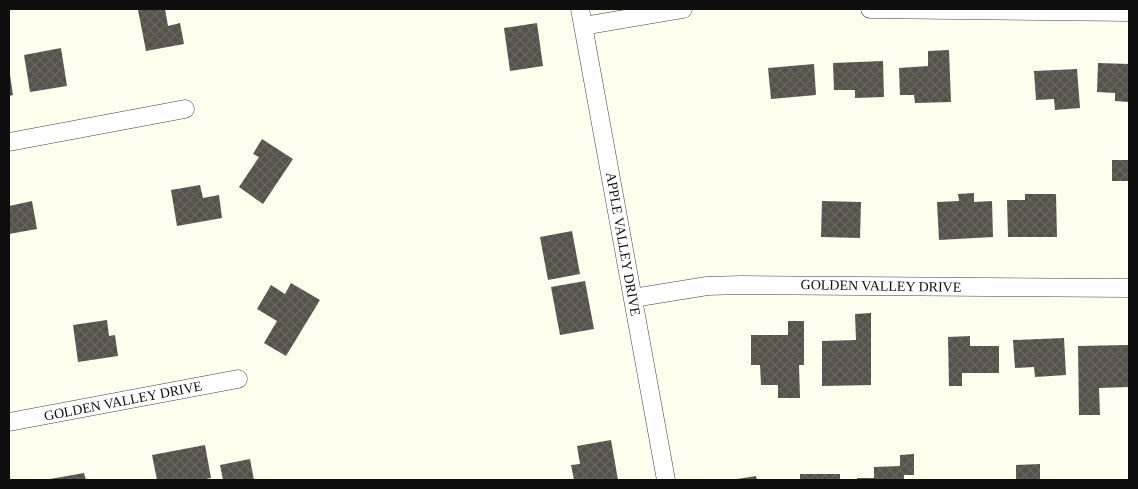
<svg xmlns="http://www.w3.org/2000/svg" width="1138" height="489" font-family="'Times New Roman',serif">
	<defs>
		<pattern id="building-cross-hatch" width="8" height="8" patternUnits="userSpaceOnUse" patternTransform="scale(1.25)"><rect width="8" height="8" fill="#56514a"/><path d="M0 0l8 8M0 8l8-8" fill="none" stroke="#696560"/></pattern>
	</defs>
	<rect width="100%" height="100%" fill="#fefeef"/>
	<path fill="url(#building-cross-hatch)" d="M145,9H165L168,26L180,23L184,44L146,51L138,10Z
		M537,23L543,66L510,71L504,28Z
		M61,48L67,86L30,92L24,55Z
		M949,50L951,102L915,103L914,95H900L899,68L928,66V51Z
		M883,61L884,97L855,98V90H834L833,63Z
		M1098,63L1129,64V102L1115,101V93L1097,92Z
		M814,64L816,95L771,99L768,68Z
		M1077,69L1080,108L1055,110L1054,99L1036,100L1034,71Z
		M9,75H10L13,95L9,96Z
		M262,139L293,159L263,204L239,187L259,157L253,154Z
		M1112,160H1129V181H1112Z
		M200,185L203,198L219,195L222,218L177,226L171,190Z
		M974,193V202L992,201L993,237L939,240L937,202L959,201L958,194Z
		M1025,194H1056L1057,237H1008L1007,200H1025Z
		M32,201L37,229L9,234V206Z
		M822,201L861,202L860,238L821,237Z
		M572,231L580,274L548,280L540,237Z
		M585,281L594,329L560,335L551,287Z
		M291,283L320,300L286,356L264,343L277,321L257,309L271,285L285,294Z
		M871,313V385L822,386V341L856,340L855,314Z
		M107,320L109,336L115,335L118,356L78,362L73,325Z
		M788,321H804V365H799L800,398H778V385H761L760,365H751V335H788Z
		M970,336V346H999V373H962V386H949L948,337Z
		M1064,338L1066,375L1035,377L1034,367L1015,368L1013,340Z
		M1129,345V387L1099,388L1100,415H1079L1078,346Z
		M611,440L618,480H574L571,465L580,464L577,446Z
		M205,445L211,478L200,480H157L152,455Z
		M914,454V475H904V480H857V478H874V467L900,466V455Z
		M250,459L254,480H223L220,465Z
		M1040,464V480H1016V465Z
		M84,473L86,480H50V479Z
		M800,474H840V480H800Z
		M756,476L757,480H737V479Z"/>
	<g fill="none" stroke-linecap="round" stroke-linejoin="round">
		<g stroke="#414141" stroke-width="19">
			<path id="minor" d="M580,9L666,480
				M870,9L1129,12
				M583,26L683,9
				M9,142L185,109
				M633,298L707,286L741,285L1129,288
				M9,422L238,379"/>
		</g>
		<use href="#minor" stroke="#fff" stroke-width="18"/>
	</g>
	<g text-anchor="middle" dominant-baseline="central" stroke-width="5" stroke-linejoin="round" paint-order="stroke">
		<g font-size="14" fill="#0e0e0e" stroke="#fff">
			<text transform="translate(623 244) rotate(80)">APPLE VALLEY DRIVE</text>
			<text transform="translate(881 286) rotate(1)">GOLDEN VALLEY DRIVE</text>
			<text transform="translate(123 401) rotate(-11)">GOLDEN VALLEY DRIVE</text>
		</g>
	</g>
	<rect width="1138" height="489" fill="none" stroke="#0e0e0e" stroke-width="20"/>
</svg>
